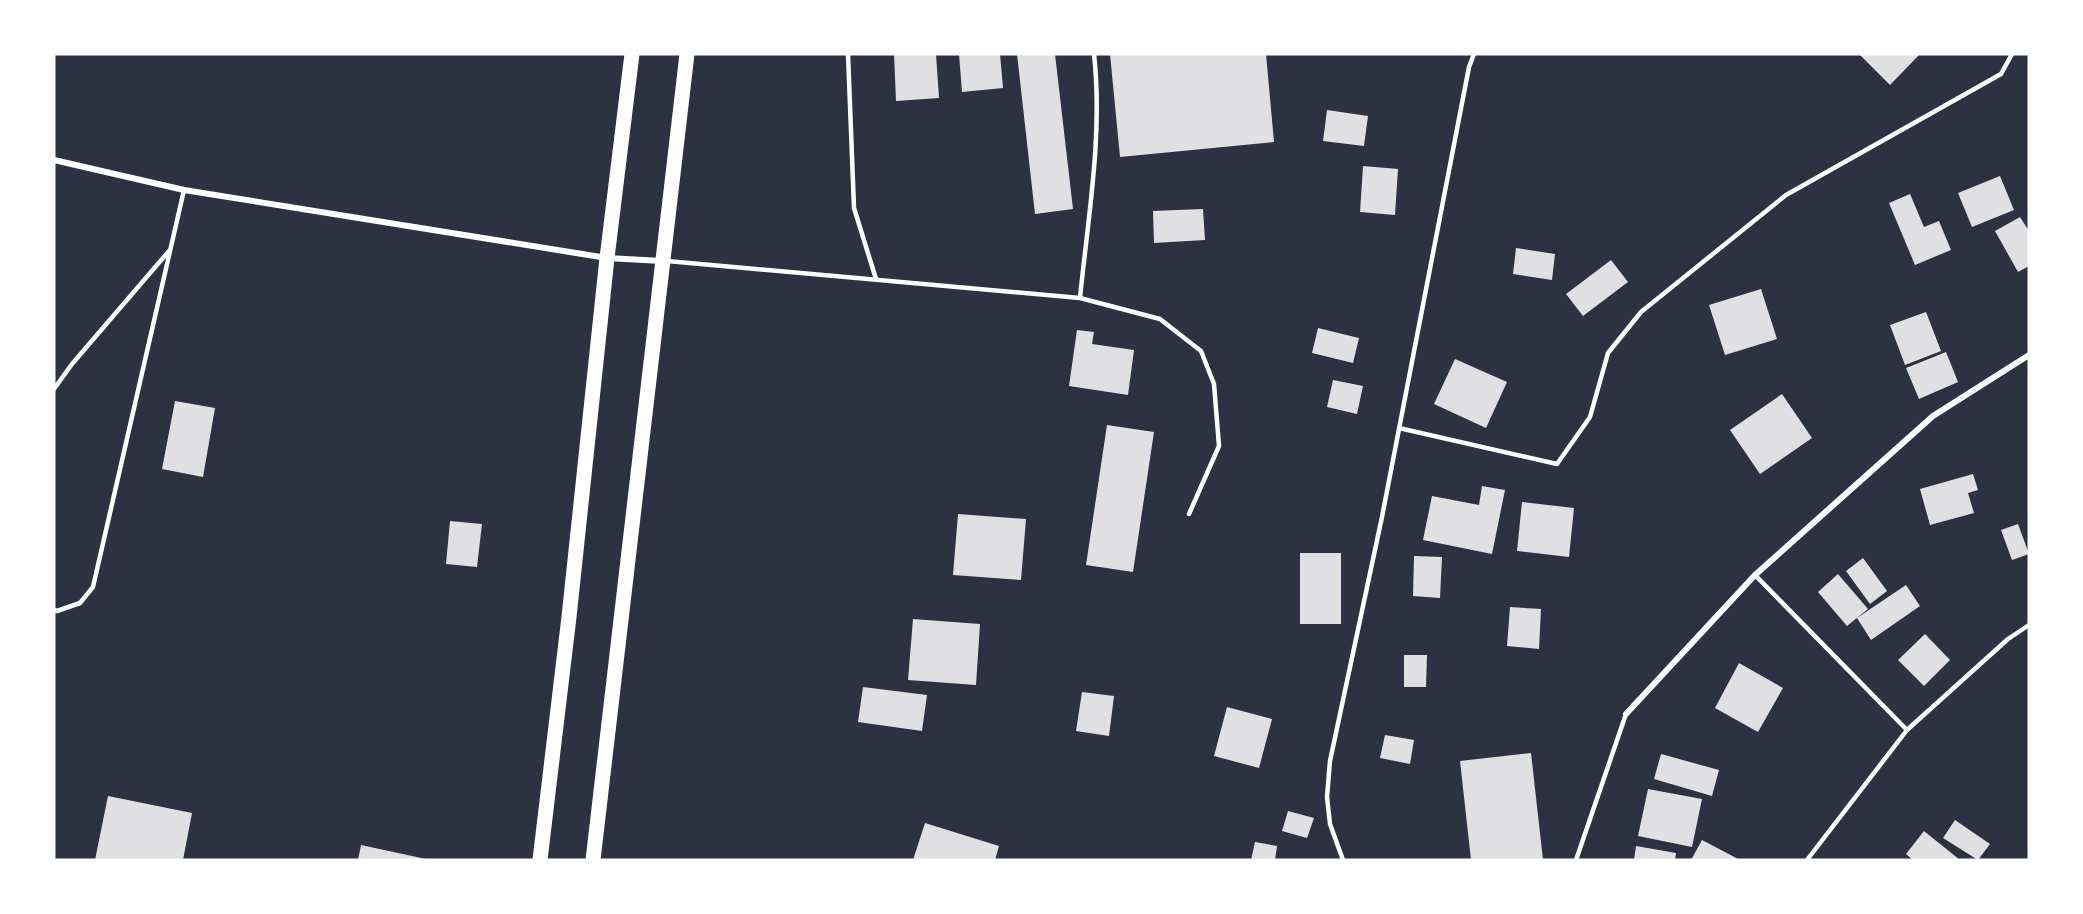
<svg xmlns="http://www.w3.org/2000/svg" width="2083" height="914" font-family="Commissioner,sans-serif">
	<rect width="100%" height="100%" fill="#2d3142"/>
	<path fill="#e0e0e3" d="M894,54H936L939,98L896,101Z
		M959,54H1000L1003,88L962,92Z
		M1017,54H1055L1073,209L1035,214Z
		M1110,54H1266L1274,142L1120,157Z
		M1859,54H1920L1890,85Z
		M1327,110L1368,116L1364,146L1323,141Z
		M1363,166L1398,169L1395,215L1360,212Z
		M2000,176L2014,210L1972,227L1958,193Z
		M1910,194L1924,227L1939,221L1951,250L1915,265L1889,203Z
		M1203,209L1205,240L1154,243L1153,211Z
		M2020,217L2029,231V266L2018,272L1995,231Z
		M1516,248L1555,254L1552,280L1513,274Z
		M1611,260L1628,282L1583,316L1566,294Z
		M1761,289L1777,339L1725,355L1709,305Z
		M1926,312L1941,351L1905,365L1890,325Z
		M1318,328L1359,338L1353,363L1312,353Z
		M1077,330L1094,332L1092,344L1134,350L1128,395L1069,386Z
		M1946,352L1958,382L1919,399L1906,368Z
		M1455,359L1507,382L1486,428L1434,404Z
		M1333,380L1363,386L1357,414L1327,407Z
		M1782,394L1812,438L1760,474L1730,430Z
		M175,401L215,408L203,477L162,469Z
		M1107,425L1154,432L1133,572L1086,565Z
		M1973,474L1978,490L1968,493L1974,513L1930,525L1920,489Z
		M1482,486L1505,490L1492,554L1423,540L1432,496L1479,505Z
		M1522,502L1574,508L1569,557L1517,551Z
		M958,514L1026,519L1021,580L953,575Z
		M450,521L482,524L477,567L446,564Z
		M2018,524L2029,554L2012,560L2001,530Z
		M1300,553H1341V624H1300Z
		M1414,556L1442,557L1440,598L1413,596Z
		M1863,558L1887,591L1870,604L1846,571Z
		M1838,574L1868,609L1847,626L1818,592Z
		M1906,585L1920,606L1871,640L1857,618Z
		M1510,607L1541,609L1539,649L1507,646Z
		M913,619L980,624L976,685L908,680Z
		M1925,634L1950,660L1924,686L1898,660Z
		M1404,655H1427L1426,687H1404Z
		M1739,663L1783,688L1758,732L1715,708Z
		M863,687L927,695L922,731L858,722Z
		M1082,692L1114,696L1109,736L1076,731Z
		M1227,707L1272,719L1259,768L1214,756Z
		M1385,735L1414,740L1410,764L1380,758Z
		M1531,753L1543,860H1471L1460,761Z
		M1661,754L1719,770L1712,796L1654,779Z
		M1648,789L1702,799L1692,847L1638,836Z
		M108,796L192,813L183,860H95Z
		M1288,811L1314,818L1307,838L1282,831Z
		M1955,820L1990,844L1978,860L1943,838Z
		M925,823L999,846L995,860H913Z
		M1924,831L1960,860H1913L1906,854Z
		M1702,840L1740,860H1691Z
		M1255,842L1277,846L1275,860H1251Z
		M361,845L426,859V860H358Z
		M1636,846L1676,853L1675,860H1634Z"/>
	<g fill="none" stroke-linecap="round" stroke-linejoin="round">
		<path stroke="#fff" stroke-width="4.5" d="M848,54L854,208L876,279
			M667,261L1080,298L1160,319L1201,351L1214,384L1219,446L1189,514
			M1080,298C1088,217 1103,135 1094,54
			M54,389L72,364L169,251
			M1399,428L1557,464L1590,417L1608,353L1641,312L1786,195L2001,74L2012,54
			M1755,575L1907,730
			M54,610L57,611L80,603L93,587L184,190
			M1343,860L1330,824L1327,797L1330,761L1382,517L1469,67L1474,54
			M1576,860L1626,714
			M1807,860L1907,730L2008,639L2029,625"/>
		<path stroke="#fff" stroke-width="6" d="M54,160L184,190L607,258L662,261
			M1626,714L1755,575L1933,416L2029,355"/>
		<path stroke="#fff" stroke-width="15" d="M540,860L569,617L607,258L632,54
			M593,860L687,54"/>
	</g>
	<rect width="2083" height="914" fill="none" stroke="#ffffff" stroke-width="111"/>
</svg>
